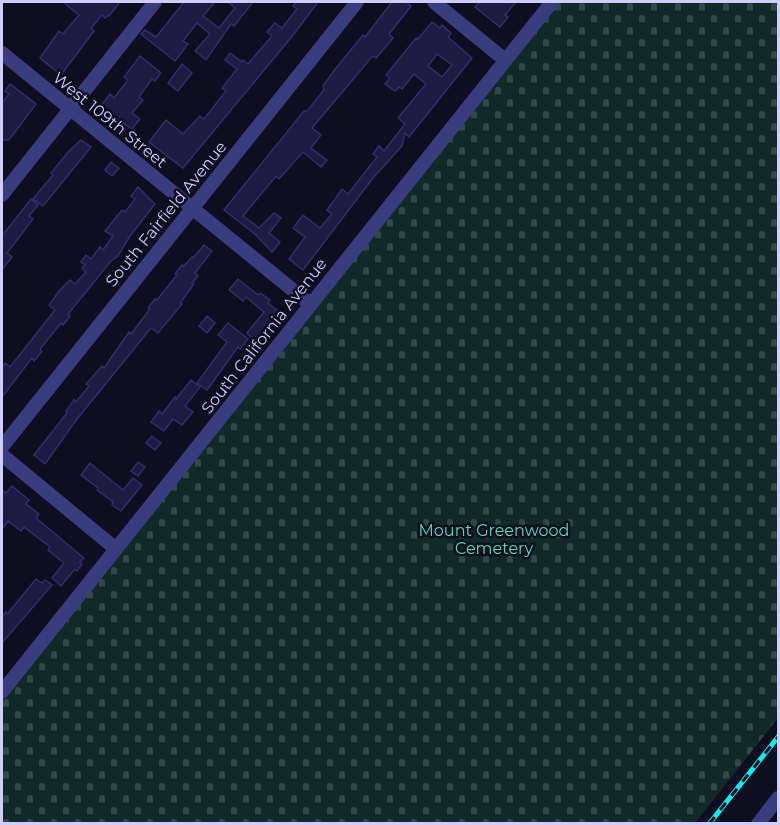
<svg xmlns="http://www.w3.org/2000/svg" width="780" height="825" font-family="Montserrat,sans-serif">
	<defs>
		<pattern id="cemetery-stones" width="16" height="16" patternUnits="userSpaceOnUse" patternTransform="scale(1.5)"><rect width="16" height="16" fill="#102a27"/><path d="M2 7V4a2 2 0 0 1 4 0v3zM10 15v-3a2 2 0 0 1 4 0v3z" fill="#324847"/></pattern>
	</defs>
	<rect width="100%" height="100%" fill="#0f0d20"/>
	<path fill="url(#cemetery-stones)" d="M557,2H778V718L695,823H2V701Z"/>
	<path fill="#1e1a41" stroke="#332c6c" stroke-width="1.5" fill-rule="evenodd" d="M63,2H120L109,16L108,15L105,18L102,15L91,28L94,31L61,75L40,58L59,31L63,34L79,15Z
		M184,2H215L203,16L219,28L235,8L228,2H253L234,26L231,24L206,60L195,51L210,34L197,23L183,41L188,44L175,61L141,34L145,30L156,37Z
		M297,2H318L294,34L183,168L149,142L166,120L183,134L200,116L204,119L226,91L222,88L237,69L225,60L230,53L242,62L243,60L248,64L272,36L267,32L275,23L282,28L297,9L293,6Z
		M392,2H406L411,6L389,34L393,38L376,58L373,56L371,58L312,128L321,135L311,148L327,160L321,167L303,152L279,179L276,176L243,216L259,228L274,213L281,218L269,233L280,242L272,252L256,235L224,210L304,111H307L324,90L323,86L336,68L363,35L365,37Z
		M480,2H516L505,15L508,17L500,27L475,7Z
		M432,22L440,28L442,25L451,33L448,37L472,58L409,137L405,133L402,146L373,178L303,270L289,259L305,237L293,228L303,215L320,228L332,214L327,210L342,189L348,194L377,157L373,154L379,146L384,151L405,124L398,118L426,84L414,74L402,89L399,87L395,91L385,84L390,78L386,75L416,38L418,39ZM437,54L452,65L442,77L428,66Z
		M140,56L161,73L155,81L152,79L139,97L143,100L132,113L140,119L132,129L100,107L110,94L114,98L128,80L124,77Z
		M182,64L192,73L178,91L168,83Z
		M10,84L36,104L9,140H2V103L9,94L5,91Z
		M81,140L91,147L43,206L33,199L53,175L51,173L69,151Z
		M111,162L119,168L112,176L105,170Z
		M138,187L155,204L130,236L118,256L111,261L68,314L70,316L63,325L61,323L40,349L42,351L34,361L32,358L2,397V368L5,363L10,367L55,310L49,305L59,291L70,280L75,284L86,272L82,268L85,265L81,262L86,255L91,259L100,247L103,250L113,236L105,231L122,210L125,212L135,199L131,196Z
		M31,199L38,205L29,216L33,219L7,253L12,257L2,270V236Z
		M204,245L212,251L195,273L198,276L192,283L194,284L180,303L182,304L158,333L151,328L77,419L45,464L34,455L67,413L66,411L74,400L76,402L89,386L86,384L102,366L104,368L129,332L131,334L150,309L148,308L155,299L157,300L177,275L175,274L182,265L184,266L192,257L193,258Z
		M238,279L258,295L260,293L270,300L268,303L279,312L256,341L247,333L264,312L246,297L243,301L229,290Z
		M207,316L215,323L207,333L199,326Z
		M228,323L248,339L240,349L238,347L207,390L197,383L227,342L218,335Z
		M191,380L200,387L185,406L193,412L182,425L173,419L164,431L151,422L159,411L162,414L175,397L176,399Z
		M152,436L161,443L155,450L146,443Z
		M138,462L145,467L138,476L131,471Z
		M90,463L123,490L133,478L142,485L121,511L112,505L113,502L97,490L98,488L81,475Z
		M12,486L29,500L26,504L39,514L36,518L84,558L80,562L82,564L77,571L75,569L61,586L52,578L64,563L48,550L50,547L24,527L21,531L8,521L2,529V490L6,493Z
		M36,579L42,583L45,580L52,585L2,643V617L6,612L8,613Z"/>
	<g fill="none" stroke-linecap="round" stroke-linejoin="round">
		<path stroke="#393c7f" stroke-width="14" d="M434,2L505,60
			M2,53L310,304
			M2,195L155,2
			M2,447L357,2
			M2,455L116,549
			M2,692L552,2
			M758,824L778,798"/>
		<g stroke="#04eff3" stroke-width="5">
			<path id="rail" d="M709,824L778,737"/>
		</g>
		<use href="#rail" stroke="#0f0d20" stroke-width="3" stroke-dasharray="9" stroke-linecap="butt"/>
	</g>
	<g text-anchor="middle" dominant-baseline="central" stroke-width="5" stroke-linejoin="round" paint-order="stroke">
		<g font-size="16" fill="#cfcdfe" stroke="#0f0d20">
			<text transform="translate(110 120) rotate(39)">West 109th Street</text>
			<text transform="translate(166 214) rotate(-51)">South Fairfield Avenue</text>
			<text transform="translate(264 336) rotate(-52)">South California Avenue</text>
		</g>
		<g font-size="16" fill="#5bdcb1" stroke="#0f0d20">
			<text x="494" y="530">Mount Greenwood<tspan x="494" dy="18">Cemetery</tspan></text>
		</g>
	</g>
	<rect width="780" height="825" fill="none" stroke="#cfcdfe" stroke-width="6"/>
</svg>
